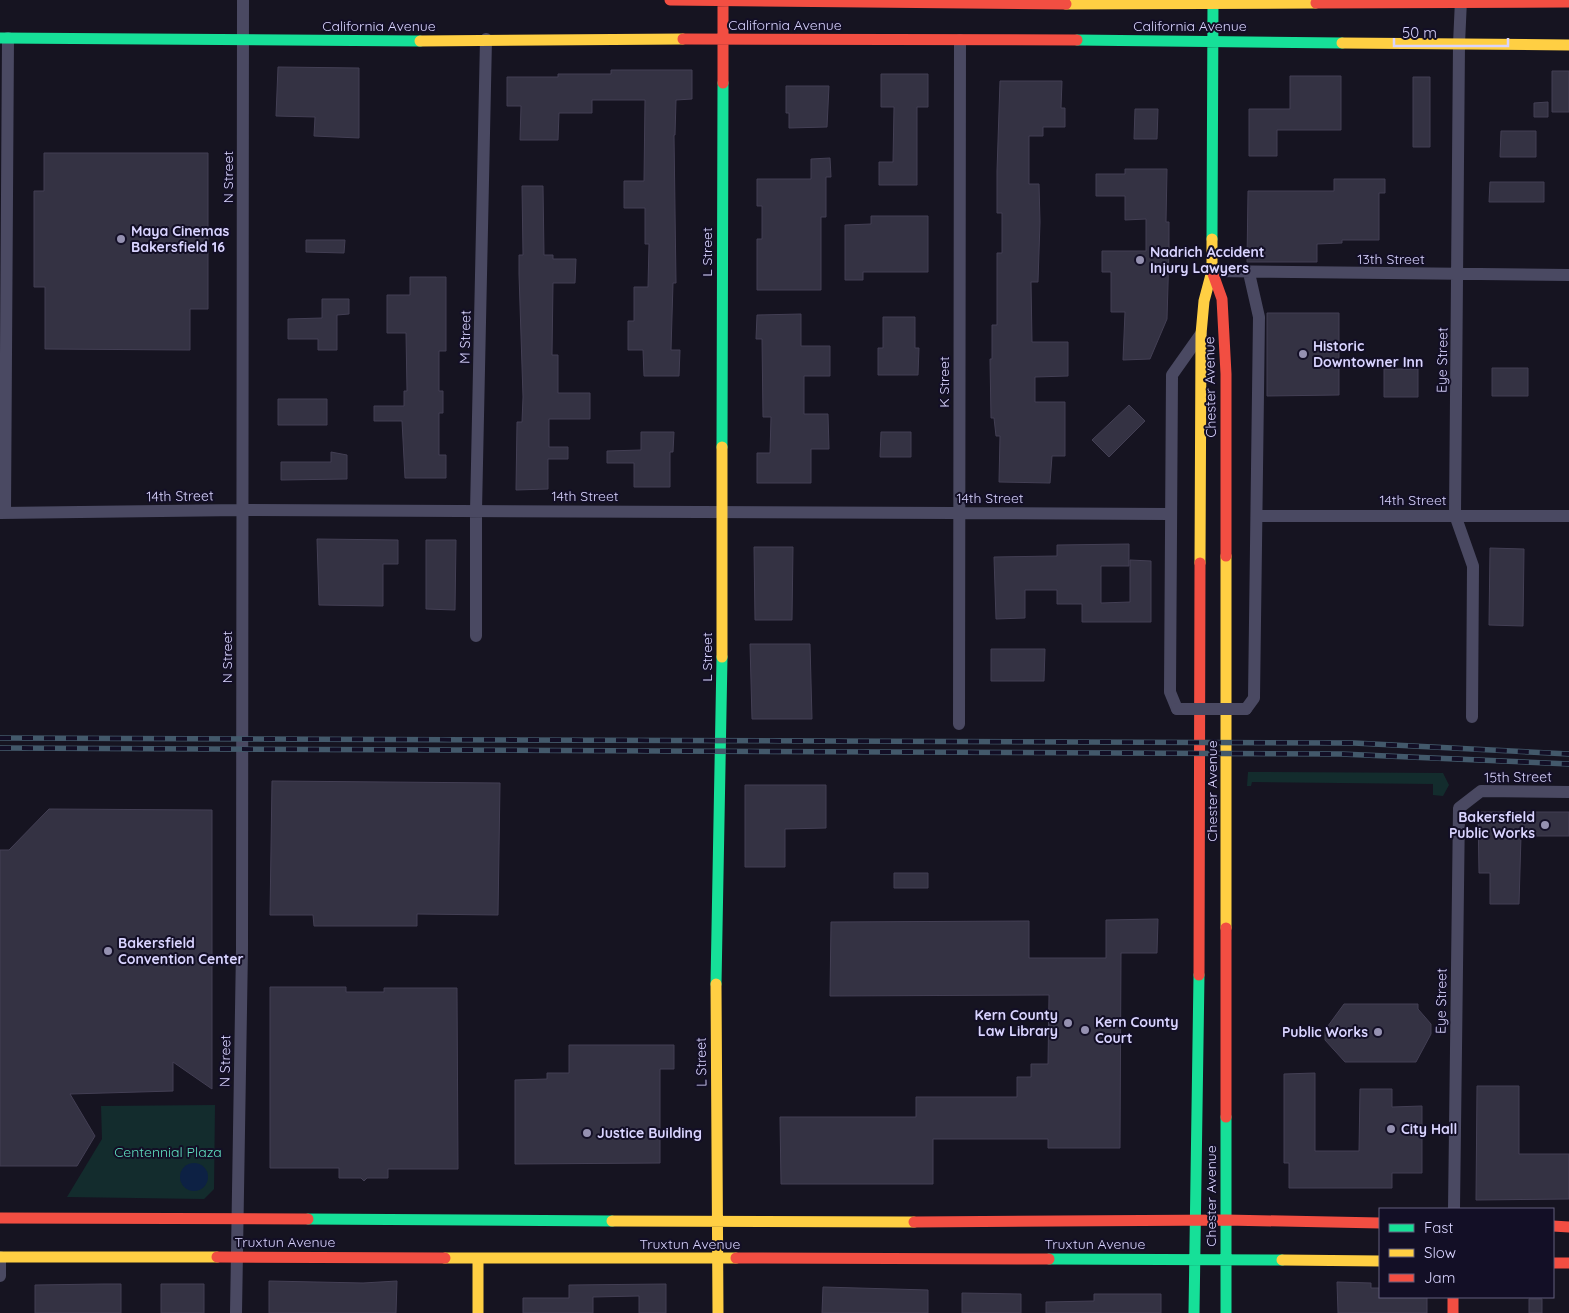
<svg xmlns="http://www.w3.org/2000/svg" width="1569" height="1313" font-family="Quicksand,sans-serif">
	<rect width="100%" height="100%" fill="#161421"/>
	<path fill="#132c2d" d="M1248,772L1443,773L1449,785L1443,796L1433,795V784L1252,782L1251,786H1247Z
		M215,1105L214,1189L204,1199L67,1197L102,1139L101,1106Z"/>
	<path fill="#0d2144" d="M180 1177a14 14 0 1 1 28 0a14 14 0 1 1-28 0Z"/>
	<path fill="#343243" stroke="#433f54" d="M278,67L359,68V138L314,136L315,117L276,116Z
		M611,70H692V99L676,100L675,135H674L676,283H673L671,350H680L679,376H644L643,350H628V321H634V287H648L649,244H645V208H624V181H644L645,100H592V113H559L558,140H520L521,106H507V77H558V74H611Z
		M1552,71H1569V112H1552Z
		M881,74H928V107H917V185H879V162H893L894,107H881Z
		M1290,76H1341V130H1277V156H1249V109H1290Z
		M1413,77H1430V147H1413Z
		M1000,81H1062L1061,108H1065V127H1043V136H1029V184H1039L1040,222L1038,282H1031L1032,342H1068V376L1035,377V402H1065V456H1052L1050,483L999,482L1000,436H996L994,418H991L990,359H992V325H997V253H1002V213H997V171Z
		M786,86H829L827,127L789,128V113H786Z
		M1548,102V117H1534V103Z
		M1135,109H1158L1157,139H1134Z
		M1501,131H1536V157H1500Z
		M44,153H208V309H190V350L45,349V287H34V191H44Z
		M830,158L831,177H826V217H821V290H757V239H762V206H757V179H811V159Z
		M1125,169H1167L1166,222H1169V251L1167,319L1150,359L1123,360L1125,312H1111V272H1102V251H1146V219L1125,220V196H1096V174H1125Z
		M1334,179H1385V193H1379V240H1342V243L1317,244V262H1247L1248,191H1334Z
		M1490,182H1544V202H1489Z
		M522,186H543L544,255H553V259H576L575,283H553L552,355H558V393H590V419H549V447H568V459H548V489L516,490L517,422H522L523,397L519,274V255H523Z
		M871,216H928V272H863V280H845V225L871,224Z
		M306,240H345L344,253L306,252Z
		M410,277H446V351H439V391H443V413H439V455H446V478H405L402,421H374V406H404V391H407L406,333H387V295H410Z
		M322,299H349V314L337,315V350H318V339H288V319L322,318Z
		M1267,313H1339V395L1267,396Z
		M801,314V346H830V376H804V414H828L829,449H811V483H757V453H770L771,417H763L762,339H756L757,315Z
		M883,317H915V348H919L918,375H878V348H883Z
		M1492,368H1528V396H1492Z
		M1384,369H1418V397H1384Z
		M278,399H327V425H278Z
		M1129,405L1145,421L1109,457L1092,440Z
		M641,432H674L673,452H670V487H634V463H607V451L641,450Z
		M881,432H911V457H880Z
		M331,452L347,455V479L281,480V462H331Z
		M317,539L398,540V564H383V606L319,605Z
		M426,540H456L455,610L426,609Z
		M1129,544V566H1101V603L1130,602V560L1151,561V622H1082V604H1057V590H1025V618L996,619L994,557L1057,556V545Z
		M754,547H793L792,620H755Z
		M1490,548L1524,549L1523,626L1489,625Z
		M750,644H810L812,719H752Z
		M991,649H1045L1044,681H991Z
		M272,781L500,783L498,915L417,914V926H314L313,915H270Z
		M745,785H826V828L785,829V867H745Z
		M49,809L212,810V1089L173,1062V1091L70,1094L95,1136L77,1166H0V850H9Z
		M1478,812H1569V836H1521L1519,904H1490V873H1479Z
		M894,873H928V888H894Z
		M1158,919L1157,953H1121L1120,1148H1048V1139H933V1184H781L780,1117H916V1097H1017V1077H1031V1064H1048L1049,995L830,996L831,922L1029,921V958H1106V920Z
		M270,987H346V992H384V988H457L458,1169H388V1178H367L364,1181L361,1178H339V1168H270Z
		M1344,1004H1418V1009L1431,1024V1034L1416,1062H1345L1325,1040V1030Z
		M569,1045H674V1069H660V1163L515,1164V1080L547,1079V1073H569Z
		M1315,1073V1151H1359L1360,1089H1392V1107L1422,1106V1173H1392V1188H1289V1163H1284V1074Z
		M1477,1086H1519V1154H1569V1199L1476,1200Z
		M269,1281L363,1283L397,1281L396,1313H269Z
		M1337,1282L1371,1283V1288H1380V1297H1427V1313H1338Z
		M103,1284H121V1313H35V1285Z
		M161,1284H204V1313H161Z
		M666,1284V1313H639V1296L593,1297V1313H523V1298H569V1285Z
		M823,1287L928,1290V1313H822Z
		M962,1293L1021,1294V1313H962Z
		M1094,1294H1161V1313H1046V1302L1094,1301Z
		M1529,1299H1542V1313H1529Z"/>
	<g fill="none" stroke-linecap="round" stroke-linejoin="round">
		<path stroke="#4a4962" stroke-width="12" d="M1461,0L1459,44L1455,515L1473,566L1472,717
			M1212,271L1569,275
			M0,513L241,510L1170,514
			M5,513L8,38
			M1257,516H1569
			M476,636V511L486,39
			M1177,709L1170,692L1172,375L1201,334
			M1246,709L1254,698L1259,317L1249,273
			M959,724L960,40
			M1454,1209L1459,808L1481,791L1569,792
			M0,1276V1257
			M236,1313L242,949L243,0"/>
		<path stroke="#16e098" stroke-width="11" d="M0,38L420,41
			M1077,40L1342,43
			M1212,239L1213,0
			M722,447L723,83
			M716,984L722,657
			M1226,1117V1313
			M308,1219L612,1221
			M1049,1259L1282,1260
			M1194,1313L1199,975"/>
		<path stroke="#ffcf43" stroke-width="11" d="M1066,4L1316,3
			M420,41L683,39
			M1342,43L1569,45
			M1226,556V928
			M1200,563L1201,334L1204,301L1212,271V239
			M722,657V447
			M716,984L718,1313
			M612,1221L914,1222
			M0,1257H217
			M445,1258H736
			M478,1258V1313
			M1282,1260L1380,1261"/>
		<path stroke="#f24e42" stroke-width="11" d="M670,0L1066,4
			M1316,3L1569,2
			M683,39L1077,40
			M723,83V0
			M1212,271L1222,299L1226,374V556
			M1226,928V1117
			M1199,975L1200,563
			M0,1218L308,1219
			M914,1222L1226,1220L1380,1223
			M1553,1226L1569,1227
			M217,1257L445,1258
			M736,1258L1049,1259
			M1553,1263H1569
			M1453,1297V1313"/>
		<g stroke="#43596b" stroke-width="5.5">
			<path id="rail" d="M0,738L1354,743L1569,754
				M0,748L1341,754L1569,764"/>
		</g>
		<use href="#rail" stroke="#130f26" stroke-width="4" stroke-dasharray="11" stroke-linecap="butt"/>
		<path stroke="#4a4962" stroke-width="12" d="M1177,709H1246"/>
	</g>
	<g fill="#9591b1" stroke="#130f26" stroke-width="2">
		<circle cx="121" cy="239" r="5"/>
		<circle cx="1140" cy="260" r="5"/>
		<circle cx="1303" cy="354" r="5"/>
		<circle cx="1545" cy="825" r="5"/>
		<circle cx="108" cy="951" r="5"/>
		<circle cx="1068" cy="1023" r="5"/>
		<circle cx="1085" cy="1030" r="5"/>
		<circle cx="1378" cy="1032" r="5"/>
		<circle cx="1391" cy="1129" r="5"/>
		<circle cx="587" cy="1133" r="5"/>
	</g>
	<g text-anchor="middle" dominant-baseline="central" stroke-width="4" stroke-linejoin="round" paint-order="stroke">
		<g font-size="14" fill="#d9d4ff" stroke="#130f26">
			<text x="785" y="25">California Avenue</text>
			<text x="379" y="26">California Avenue</text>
			<text x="1190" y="26">California Avenue</text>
			<text transform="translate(228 177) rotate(-90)">N Street</text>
			<text transform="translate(707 252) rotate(-90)">L Street</text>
			<text x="1391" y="259">13th Street</text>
			<text transform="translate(465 337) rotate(-89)">M Street</text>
			<text transform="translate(1442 360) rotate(-89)">Eye Street</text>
			<text transform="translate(944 382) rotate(-90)">K Street</text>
			<text transform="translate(1210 387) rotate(-91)">Chester Avenue</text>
			<text transform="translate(180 496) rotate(-1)">14th Street</text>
			<text x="585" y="496">14th Street</text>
			<text x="990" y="498">14th Street</text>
			<text x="1413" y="500">14th Street</text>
			<text transform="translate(227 657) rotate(-90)">N Street</text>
			<text transform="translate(707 657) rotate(-90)">L Street</text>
			<text transform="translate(1518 777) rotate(-1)">15th Street</text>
			<text transform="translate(1212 791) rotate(-90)">Chester Avenue</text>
			<text transform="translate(1441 1001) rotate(-89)">Eye Street</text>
			<text transform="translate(225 1061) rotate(-89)">N Street</text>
			<text transform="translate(701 1062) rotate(-91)">L Street</text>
			<text transform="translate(1211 1196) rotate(-90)">Chester Avenue</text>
			<text x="285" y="1242">Truxtun Avenue</text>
			<text x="690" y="1244">Truxtun Avenue</text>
			<text x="1095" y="1244">Truxtun Avenue</text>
		</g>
		<g font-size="14" font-weight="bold" fill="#d9d4ff" stroke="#130f26" text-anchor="start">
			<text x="131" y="231">Maya Cinemas<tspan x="131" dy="16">Bakersfield 16</tspan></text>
			<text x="1150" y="252">Nadrich Accident<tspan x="1150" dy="16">Injury Lawyers</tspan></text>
			<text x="1313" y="346">Historic<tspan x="1313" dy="16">Downtowner Inn</tspan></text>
			<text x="1535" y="817" text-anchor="end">Bakersfield<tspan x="1535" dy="16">Public Works</tspan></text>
			<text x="118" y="943">Bakersfield<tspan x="118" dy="16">Convention Center</tspan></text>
			<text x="1058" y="1015" text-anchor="end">Kern County<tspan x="1058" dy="16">Law Library</tspan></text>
			<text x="1095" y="1022">Kern County<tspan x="1095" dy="16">Court</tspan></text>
			<text x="1368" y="1032" text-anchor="end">Public Works</text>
			<text x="1401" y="1129">City Hall</text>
			<text x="597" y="1133">Justice Building</text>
		</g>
		<g font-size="14" fill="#5fe0c0" stroke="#130f26">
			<text x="168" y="1152">Centennial Plaza</text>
		</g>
	</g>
	<rect x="1379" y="1208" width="175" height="90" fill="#130f26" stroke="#625e7d"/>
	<rect x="1389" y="1224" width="25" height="8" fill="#16e098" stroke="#625e7d"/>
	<text x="1424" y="1233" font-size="15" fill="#d9d4ff">Fast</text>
	<rect x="1389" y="1249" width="25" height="8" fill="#ffcf43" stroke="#625e7d"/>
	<text x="1424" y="1258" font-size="15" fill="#d9d4ff">Slow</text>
	<rect x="1389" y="1274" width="25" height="8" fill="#f24e42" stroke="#625e7d"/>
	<text x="1424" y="1283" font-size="15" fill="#d9d4ff">Jam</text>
	<path d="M1394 38v8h114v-8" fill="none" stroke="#d9d4ff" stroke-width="2.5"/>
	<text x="1402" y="38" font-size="15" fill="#d9d4ff" stroke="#130f26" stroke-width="4" paint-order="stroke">50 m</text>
</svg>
